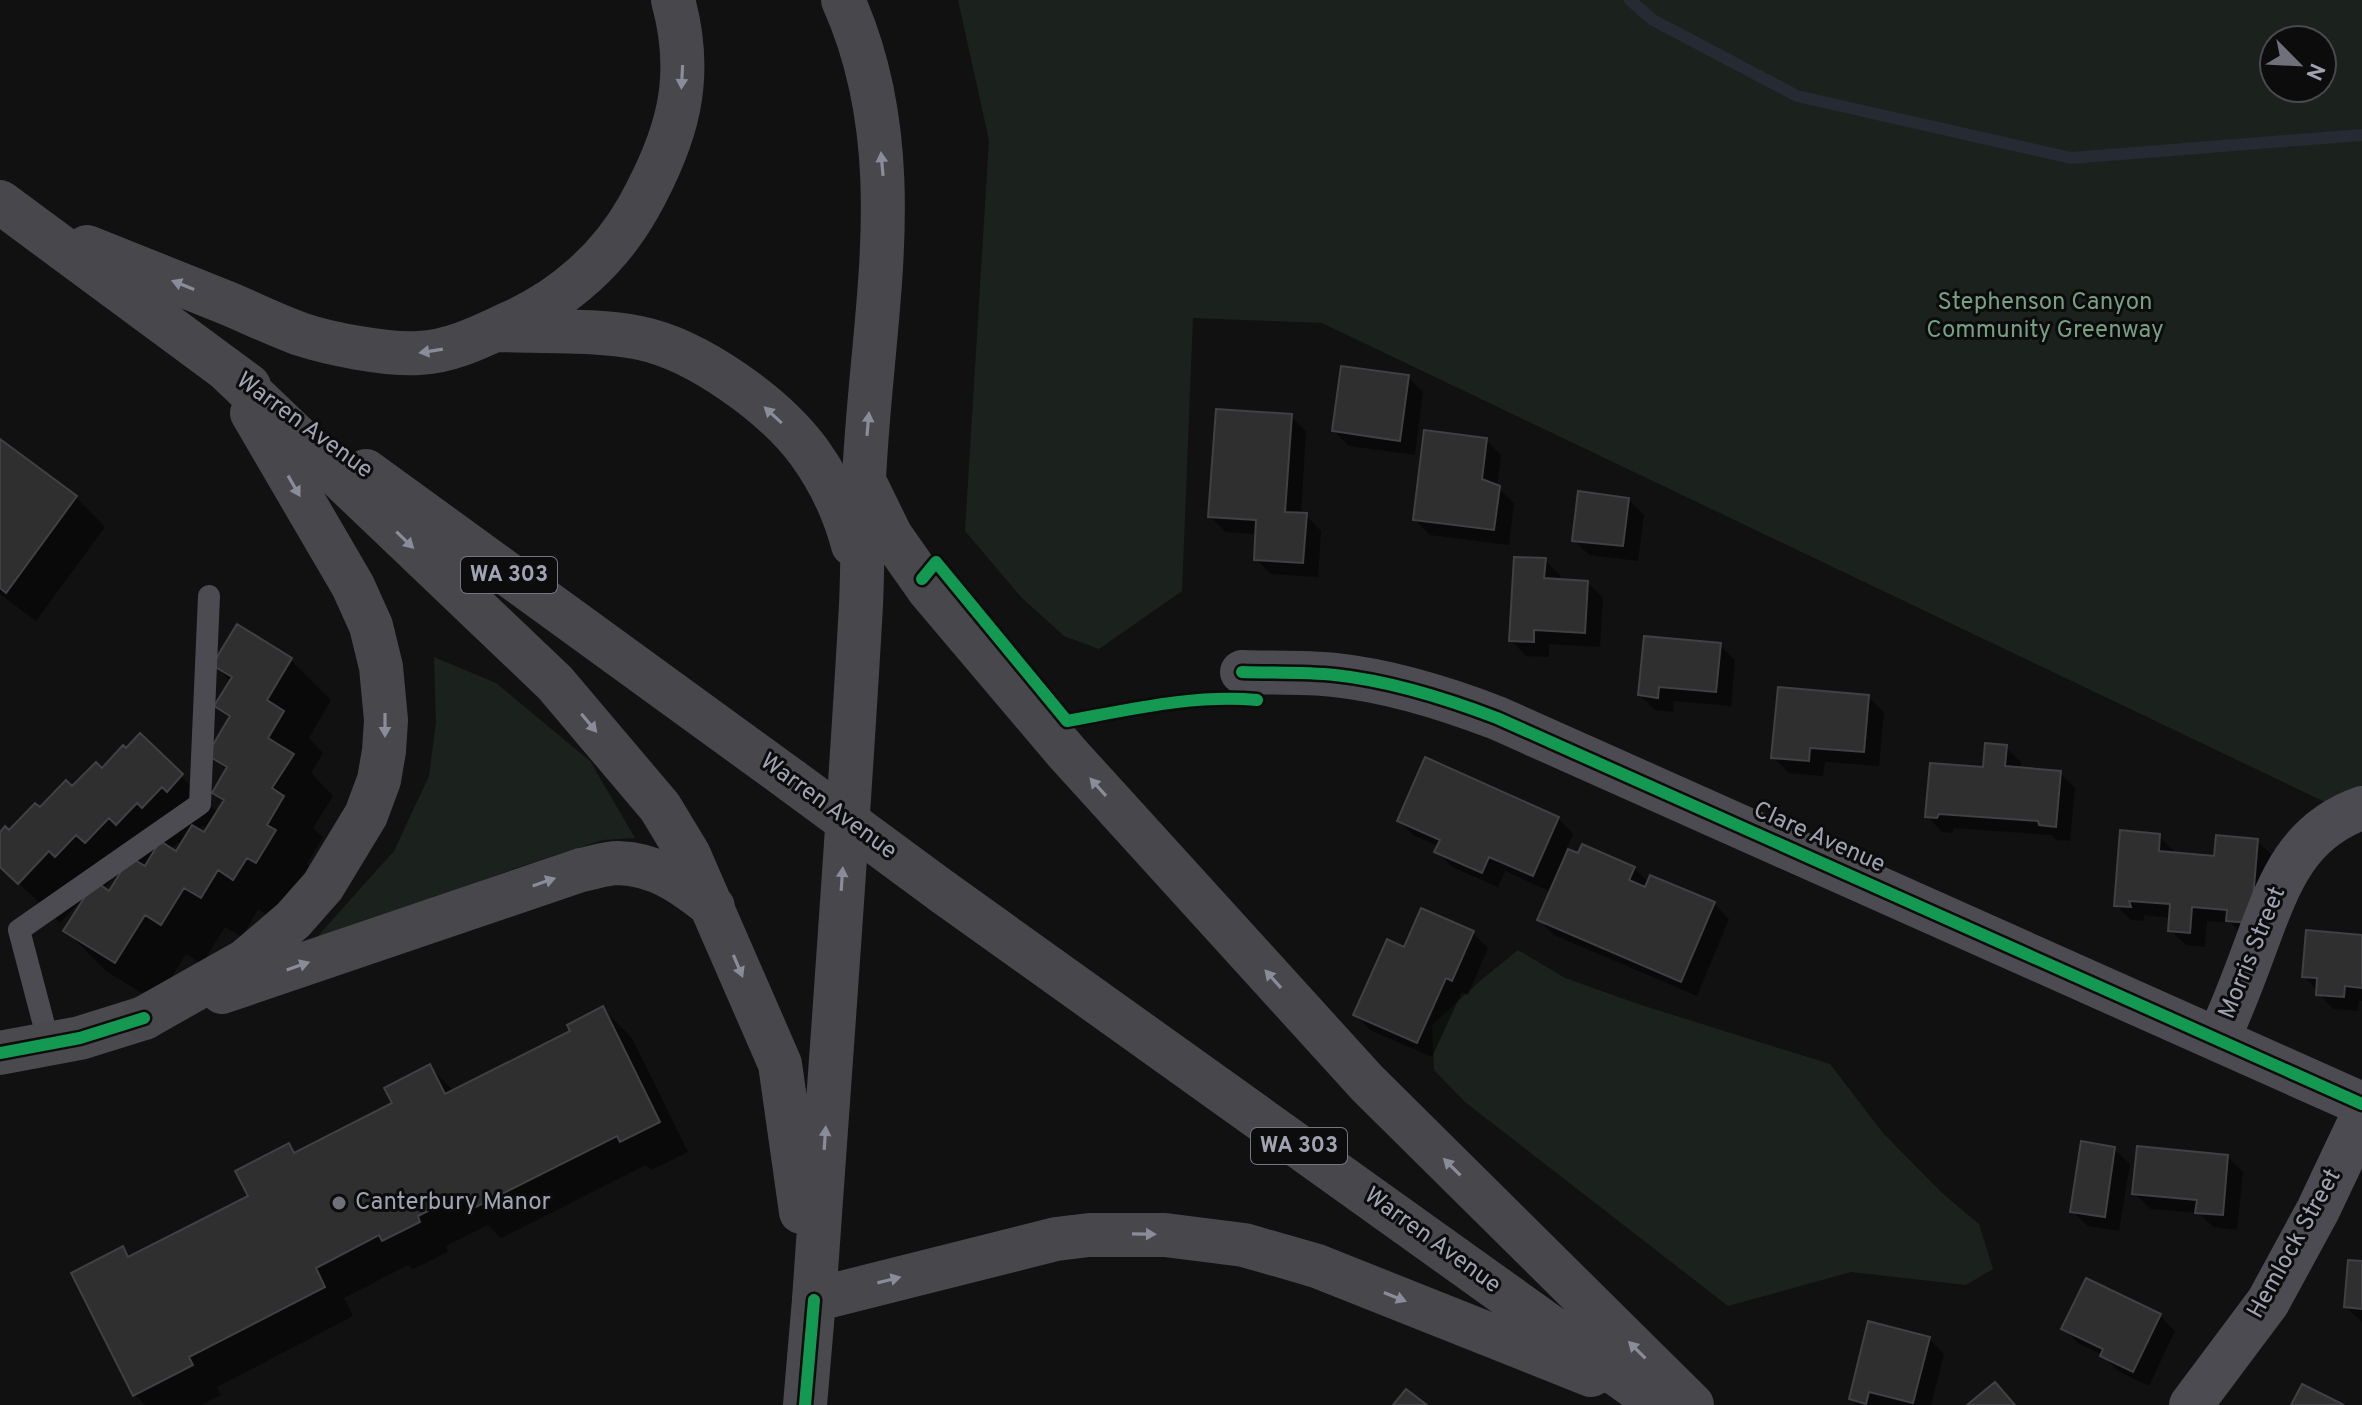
<svg xmlns="http://www.w3.org/2000/svg" width="2362" height="1405" font-family="Overpass,sans-serif">
	<rect width="100%" height="100%" fill="#111"/>
	<path fill="#1b221d" fill-rule="evenodd" d="M958,0H2362V808L2348,813L1322,323L1193,318L1182,591L1099,649L1064,636L1021,597L965,531L989,140ZM2274,40H2322V88H2274Z
		M434,657L496,683L590,761L635,838L603,840L516,868L308,947L394,851L429,776L436,722Z
		M1518,950L1565,978L1638,1004L1830,1064L1883,1133L1942,1193L1979,1224L1993,1269L1966,1285L1851,1272L1728,1306L1465,1102L1434,1070L1432,1025L1480,981Z"/>
	<path fill="#0007" fill-rule="evenodd" d="M1408,377L1423,392L1415,455L1349,446L1334,431Z
		M1291,416L1306,431L1301,515H1306L1321,531L1318,577L1271,574L1256,559L1257,534L1225,532L1210,516Z
		M1486,440L1501,455L1497,487L1514,503L1509,545L1430,535L1415,520Z
		M0,442L76,497L105,527L36,621L0,594Z
		M1628,499L1644,515L1638,561L1589,555L1574,540Z
		M1545,560L1560,575V581L1588,583L1603,598L1600,647L1549,644V657L1526,656L1511,640Z
		M237,627L291,660L331,700L309,738L323,753L311,773L333,796L313,828L323,837L307,864L316,872L274,919L258,909L242,937L225,927L202,964L186,954L156,1002L106,971L65,930L86,898L85,896L60,923L0,865V835L9,833L102,770L140,736L218,813L225,803L214,792L227,771L210,754L231,719L217,706L231,682L215,665ZM203,826L208,830L204,835L198,831ZM178,842L181,845L176,853L170,850ZM151,856L152,857L145,868L143,865ZM118,873L121,876L110,894L103,889Z
		M1720,645L1735,660L1731,706L1674,701L1673,712L1655,710L1640,695Z
		M1868,697L1884,712L1879,766L1825,762L1823,776L1789,773L1773,757Z
		M2006,747L2021,762V769L2060,773L2075,788L2070,841L2056,840L2052,835L1954,828L1952,833L1942,832L1927,816L1985,769Z
		M1558,818L1573,834L1566,850L1579,856L1634,868L1649,883L1714,904L1729,919L1697,996L1554,935L1539,920L1551,892L1505,871L1498,887L1452,867L1437,851L1439,846L1414,836L1399,820Z
		M2159,836L2174,851V855L2216,858L2257,841L2273,856L2243,936L2231,923L2207,921L2205,947L2186,945L2170,930L2171,918L2143,915L2145,921L2131,920L2116,905Z
		M1422,910L1473,933L1488,948L1468,995L1462,992L1432,1057L1370,1030L1355,1014L1405,949Z
		M2362,937V1001H2359L2358,1011L2333,1009L2304,976Z
		M603,1009L632,1038L688,1152L651,1170L646,1165L501,1238L488,1225L446,1246L448,1252L413,1269L408,1265L344,1298L353,1316L217,1387L221,1395L201,1405H145L135,1395L123,1249L132,1258L250,1197L289,1145L298,1154L394,1104L430,1067L454,1091L573,1032Z
		M2114,1149L2130,1164L2119,1231L2088,1226L2072,1211Z
		M2228,1157L2243,1172L2237,1230L2213,1227L2199,1213L2150,1209L2134,1193Z
		M2362,1263V1322L2346,1307Z
		M2160,1316L2175,1331L2149,1386L2118,1371L2101,1354L2078,1343L2063,1328Z
		M1929,1339L1944,1354L1931,1405H1857L1851,1399Z"/>
	<g fill="none" stroke-linecap="round" stroke-linejoin="round">
		<path stroke="#252a33" stroke-width="12" d="M1630,0L1653,20L1797,96L2071,158L2362,135"/>
	</g>
	<path fill="#2f2f30" stroke="#404045" stroke-width="2" d="M1341,366L1409,375L1400,441L1332,431Z
		M1216,409L1292,414L1285,512L1307,513L1303,563L1254,560L1256,520L1208,517Z
		M1424,430L1487,438L1482,479L1500,486L1494,530L1413,520Z
		M0,439L77,496L6,593L0,588Z
		M1578,491L1629,498L1623,546L1572,541Z
		M1514,557L1546,558L1544,578L1588,581L1585,633L1534,630V642L1509,641Z
		M237,624L292,658L267,700L284,711L268,738L294,754L272,788L284,796L267,825L276,830L256,863L247,858L233,880L218,870L201,898L184,888L161,925L145,915L115,963L63,931L95,881L109,891L130,857L145,866L160,841L176,851L192,825L204,832L224,800L212,793L227,767L207,755L230,716L214,706L232,677L212,665Z
		M1644,636L1721,643L1716,692L1659,687L1658,698L1638,695Z
		M1778,687L1869,695L1864,752L1810,748L1809,761L1771,758Z
		M140,733L183,774L167,792L162,787L142,808L137,803L116,825L109,818L85,843L76,835L55,857L49,851L18,884L0,867V832L5,826L9,830L35,803L40,807L66,780L72,786L96,762L102,768L123,745L126,748Z
		M1985,743L2007,745L2005,766L2061,771L2056,827L2039,825L2038,821L1939,814L1937,818L1925,817L1930,763L1983,767Z
		M1425,757L1559,817L1533,876L1489,857L1482,873L1434,852L1440,840L1397,821Z
		M2120,830L2160,834L2159,851L2214,856L2216,835L2258,839L2251,923L2226,921L2227,910L2192,907L2190,933L2168,931L2170,904L2129,901L2131,907L2114,906Z
		M1582,844L1635,867L1629,880L1645,887L1650,875L1715,902L1681,982L1537,920L1568,849L1578,853Z
		M1421,908L1474,931L1452,981L1446,978L1417,1043L1353,1015L1387,939L1404,947Z
		M2306,930L2362,935V988L2345,986L2344,997L2316,995L2317,978L2302,977Z
		M603,1006L660,1122L620,1142L617,1136L470,1210L462,1194L418,1216L420,1222L382,1241L379,1235L316,1268L325,1287L189,1357L193,1365L133,1396L71,1273L123,1246L128,1257L248,1196L235,1171L289,1143L294,1153L392,1103L384,1088L430,1064L445,1094L570,1031L567,1025Z
		M2081,1141L2115,1147L2105,1217L2070,1212Z
		M2137,1146L2228,1155L2223,1215L2195,1213L2197,1200L2132,1194Z
		M2348,1260L2362,1261V1309L2344,1307Z
		M2086,1278L2161,1314L2133,1372L2100,1356L2103,1349L2061,1329Z
		M1868,1321L1930,1337L1913,1403L1869,1392L1866,1404L1849,1399Z
		M1995,1382L2015,1405H1967Z
		M2302,1384L2344,1405H2291Z
		M1406,1389L1427,1405H1393Z"/>
	<g fill="none" stroke-linecap="round" stroke-linejoin="round">
		<path stroke="#4b4b51" stroke-width="22" d="M49,1044L19,930L200,804L209,596"/>
		<path stroke="#4b4b51" stroke-width="44" d="M1242,672C1273,673 1305,672 1335,675C1391,681 1445,698 1497,718L2362,1104
			M2218,1039C2233,1007 2245,975 2257,942C2279,883 2297,831 2362,808
			M2191,1405L2268,1302L2318,1210L2362,1117"/>
		<path stroke="#49494e" stroke-width="44" d="M0,1053L80,1038L144,1018
			M805,1405L814,1300"/>
		<path stroke="#48474c" stroke-width="44" d="M0,202L249,386
			M87,247C134,266 180,284 227,303C251,313 275,325 300,334C330,344 387,355 419,353C451,352 482,336 510,323C564,299 609,259 638,208C677,138 695,79 673,0
			M500,330C546,332 595,329 640,338C698,350 774,405 809,452C830,481 844,511 853,545
			M227,370L555,683L660,807L689,855L780,1064L801,1212
			M366,471L791,780
			M867,487L891,536L929,590L1067,753L1367,1083L1692,1405
			M943,892L1660,1405
			M222,992L581,870C592,868 606,863 618,863C657,864 684,884 713,907
			M144,1018L245,961L293,920L323,886L366,815L379,780L384,751L386,720L381,667L371,626L353,586L252,413
			M814,1300C830,1068 848,836 861,605C863,563 862,521 864,480C871,317 913,156 843,0
			M814,1300L1056,1239L1089,1235H1165L1244,1245L1317,1266L1591,1375"/>
		<path stroke="#48474c" stroke-width="44" d="M791,780L943,892"/>
		<g stroke="#0c0c0d" stroke-width="17">
			<path id="cycleway" d="M922,579L936,562L1067,721C1128,710 1194,694 1257,700
				M1242,672C1273,673 1305,672 1335,675C1391,681 1445,698 1497,718L2362,1104
				M0,1053L80,1038L144,1018
				M805,1405L814,1300"/>
		</g>
		<use href="#cycleway" stroke="#139951" stroke-width="12"/>
	</g>
	<defs><path id="oneway-solid" d="M-6-.8H1V-3.2L6.5 0L1 3.2V.8H-6Z" transform="scale(2)"/></defs>
	<g fill="#8b8c99">
		<use href="#oneway-solid" transform="translate(682 77) rotate(93)"/>
		<use href="#oneway-solid" transform="translate(882 164) rotate(-95)"/>
		<use href="#oneway-solid" transform="translate(183 285) rotate(-158)"/>
		<use href="#oneway-solid" transform="translate(431 351) rotate(171)"/>
		<use href="#oneway-solid" transform="translate(773 415) rotate(-137)"/>
		<use href="#oneway-solid" transform="translate(868 424) rotate(-85)"/>
		<use href="#oneway-solid" transform="translate(294 486) rotate(60)"/>
		<use href="#oneway-solid" transform="translate(405 540) rotate(44)"/>
		<use href="#oneway-solid" transform="translate(589 723) rotate(50)"/>
		<use href="#oneway-solid" transform="translate(385 725) rotate(90)"/>
		<use href="#oneway-solid" transform="translate(1098 787) rotate(-132)"/>
		<use href="#oneway-solid" transform="translate(842 879) rotate(-86)"/>
		<use href="#oneway-solid" transform="translate(544 882) rotate(-19)"/>
		<use href="#oneway-solid" transform="translate(298 966) rotate(-19)"/>
		<use href="#oneway-solid" transform="translate(738 966) rotate(67)"/>
		<use href="#oneway-solid" transform="translate(1273 979) rotate(-132)"/>
		<use href="#oneway-solid" transform="translate(825 1138) rotate(-86)"/>
		<use href="#oneway-solid" transform="translate(1452 1167) rotate(-135)"/>
		<use href="#oneway-solid" transform="translate(1144 1234) rotate(1)"/>
		<use href="#oneway-solid" transform="translate(889 1280) rotate(-14)"/>
		<use href="#oneway-solid" transform="translate(1395 1297) rotate(22)"/>
		<use href="#oneway-solid" transform="translate(1637 1350) rotate(-135)"/>
	</g>
	<circle fill="#6f707a" stroke="#0c0c0d" stroke-width="3" cx="339" cy="1203" r="8"/>
	<g text-anchor="middle" dominant-baseline="central" stroke-width="6" stroke-linejoin="round" paint-order="stroke">
		<g fill="#0c0c0d" stroke="#747681" stroke-width="2">
			<rect x="461" y="557" width="96" height="36" rx="6"/>
			<rect x="1251" y="1128" width="96" height="36" rx="6"/>
		</g>
		<g font-size="22" font-weight="bold" fill="#a1a3b3">
			<text x="509" y="575">WA 303</text>
			<text x="1299" y="1146">WA 303</text>
		</g>
		<g font-size="24" fill="#779f83" stroke="#0c0c0d">
			<text x="2045" y="303">Stephenson Canyon<tspan x="2045" dy="28">Community Greenway</tspan></text>
		</g>
		<g font-size="24" fill="#a1a3b3" stroke="#0c0c0d">
			<text transform="translate(304 426) rotate(36)">Warren Avenue</text>
			<text transform="translate(828 807) rotate(36)">Warren Avenue</text>
			<text transform="translate(1819 838) rotate(24)">Clare Avenue</text>
			<text transform="translate(2253 953) rotate(-68)">Morris Street</text>
			<text transform="translate(1432 1241) rotate(36)">Warren Avenue</text>
			<text transform="translate(2295 1244) rotate(-61)">Hemlock Street</text>
		</g>
		<g font-size="24" fill="#a1a3b3" stroke="#0c0c0d" text-anchor="start">
			<text x="355" y="1203">Canterbury Manor</text>
		</g>
	</g>
	<g transform="translate(2298 64) rotate(114)"><circle r="38" fill="#0c0c0d" stroke="#48484f" stroke-width="2"/>
	<path d="M0-6L14 30L0 20L-14 30Z" fill="#6f707a"/>
	<text y="-12" font-size="22" font-weight="bold" text-anchor="middle" fill="#a1a3b3">N</text>
	</g>
</svg>
